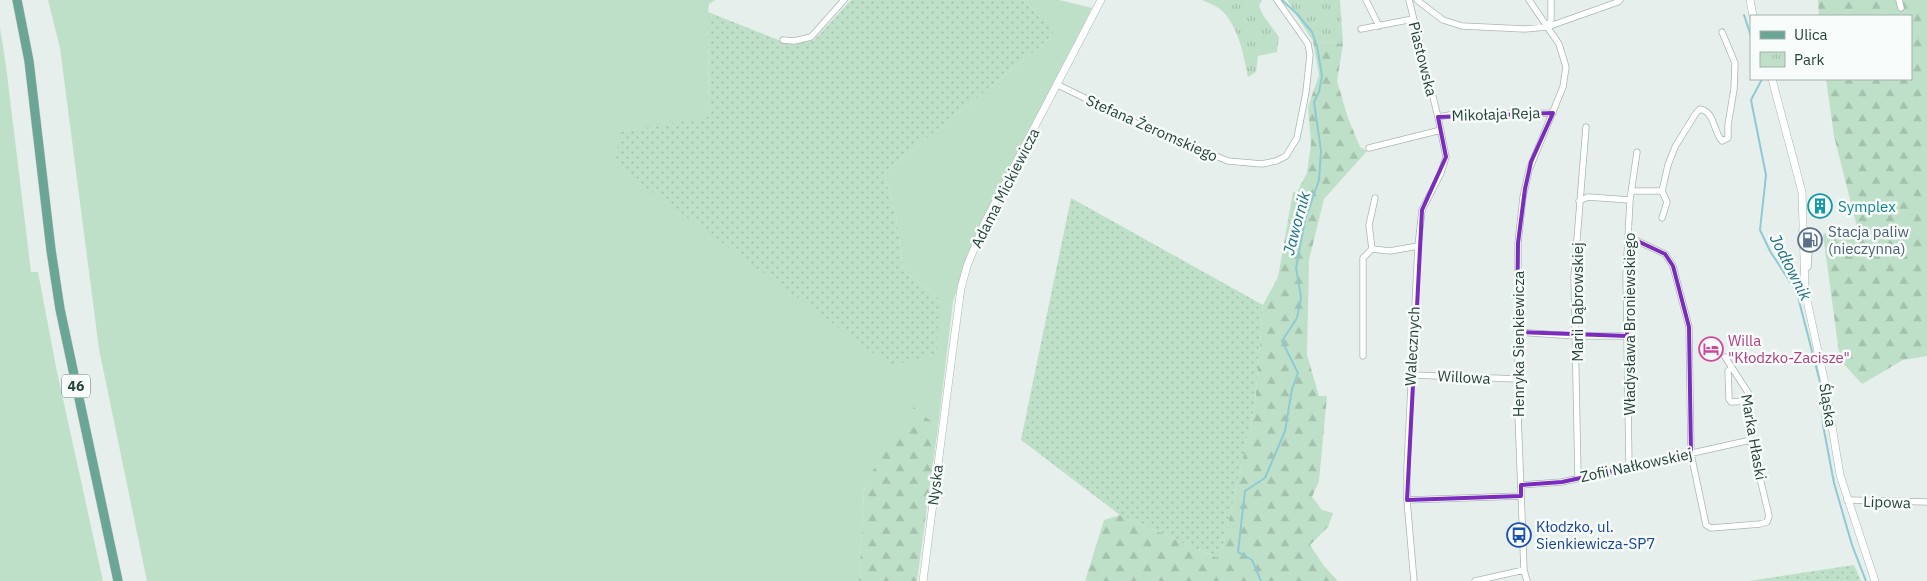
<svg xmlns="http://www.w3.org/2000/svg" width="1927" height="581" font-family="'IBM Plex Sans',sans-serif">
	<defs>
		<pattern id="forest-firs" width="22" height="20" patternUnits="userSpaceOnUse" patternTransform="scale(1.25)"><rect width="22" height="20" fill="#bfe0c8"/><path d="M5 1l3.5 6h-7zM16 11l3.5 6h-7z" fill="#a4c1ad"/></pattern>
		<pattern id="park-tufts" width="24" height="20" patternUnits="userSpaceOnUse" patternTransform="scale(1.25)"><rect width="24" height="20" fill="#bfe0c8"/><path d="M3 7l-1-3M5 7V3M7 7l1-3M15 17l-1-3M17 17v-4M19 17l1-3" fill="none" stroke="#a4c1ad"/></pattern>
		<pattern id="garden-dots" width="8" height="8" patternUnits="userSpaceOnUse" patternTransform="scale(1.25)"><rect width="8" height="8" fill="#bfe0c8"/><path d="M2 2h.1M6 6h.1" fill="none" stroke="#a4c1ad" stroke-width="1.8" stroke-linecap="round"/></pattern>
	</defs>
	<rect width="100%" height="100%" fill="#e6efeb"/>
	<path fill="#bfe0c8" d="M48,0H715L709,4L708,12L709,118L620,132L939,299L903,270L896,216L884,173L1052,37V26L1022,0H1059L1092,8L976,233L964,265L953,302L938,427L914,408L864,490L859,581H147L99,349L60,48Z
		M0,28L6,66L31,272H38L56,367L103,581H0Z"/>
	<path fill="url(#forest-firs)" d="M1818,0H1927V356L1903,360L1862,384L1840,360L1823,234L1857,227L1834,136L1826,79H1911V16H1819Z
		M1313,41L1343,44L1337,81L1348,118L1360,147L1367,151L1324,199L1309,260L1307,355L1319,396H1327L1319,481L1312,497L1322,510L1333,513L1328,527L1310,545L1324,566L1338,581H1085L1104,520L1120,515L1220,559L1255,404L1263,305L1278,277L1293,192H1297L1307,173L1311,144L1308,107L1319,75Z
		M914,407L938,427L917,581H859L864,491L881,453Z"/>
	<path fill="url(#park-tufts)" d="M1202,0H1262L1259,6L1263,15L1279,37L1277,52L1258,56L1256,72L1248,77C1244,56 1238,24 1220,9C1215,5 1208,3 1202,0Z
		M1287,0H1340L1343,44L1313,41Z"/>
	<path fill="url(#garden-dots)" d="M851,0H1022L1053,26L1052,37L884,173L896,216L903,270L939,299L937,353L891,366L615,165L620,132L709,117L708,12L786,43L814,40Z
		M1071,198L1263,305L1255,404L1220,559L1120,515L1021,440Z
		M1854,565L1861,581H1749Z"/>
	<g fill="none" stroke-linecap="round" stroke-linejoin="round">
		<path stroke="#8ec9d4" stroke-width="2" d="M1744,15L1751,36
			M1762,79L1751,100L1766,175L1760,230L1770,251L1794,288L1798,297L1821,386L1823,425L1834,483L1852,545L1866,581
			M1261,581L1252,560L1238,552L1245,491L1265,478L1285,431L1292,389L1298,373L1282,341L1297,318L1301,297L1296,268L1305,220L1319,180L1321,151L1314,102L1319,92L1322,76L1317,46L1312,32L1297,14L1282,0"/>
		<g stroke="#a8b8b2" stroke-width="7">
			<path id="minor" d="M1366,0L1379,26
				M1409,0L1438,117L1446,157L1441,173L1422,210L1418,246L1407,467V500L1414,581
				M1417,0L1443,20L1462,26L1525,29L1547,27L1618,2L1620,0
				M1899,0L1901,8
				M1547,27L1551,20V0
				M1361,29L1413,19
				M783,40L794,41L811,37L844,0
				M1058,85L1136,123L1228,161L1262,164L1276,161L1286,156L1297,138L1306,92L1310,55L1308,44L1277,0
				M1438,117L1455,114L1553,113
				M1369,148L1441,130
				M1632,191H1662L1668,165L1675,147L1696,113L1700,109C1715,112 1713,131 1722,141L1728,138V125L1734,89L1735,63L1722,32
				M1662,191L1667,202L1662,218
				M1579,201L1588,197L1630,200
				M1802,230L1808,231L1810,235L1808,267L1804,269
				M1629,237L1665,254L1673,266L1689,327L1691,454L1706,525L1711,528L1760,524L1767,522L1769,516L1751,440L1749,394L1725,357
				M1372,249L1369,225L1375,198
				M1517,332L1576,336H1627
				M1363,356V258L1372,249L1390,251L1418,246
				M1732,368L1728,371L1729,399L1731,402L1750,401
				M1411,375L1518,379
				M1629,467L1626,275L1630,200L1637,152
				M1578,477L1574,277L1586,127
				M1521,485L1562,482L1751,440
				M1407,500L1521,496
				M1847,500L1927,502
				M1475,581L1524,570
				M1527,581L1524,570L1518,414V243L1523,197L1529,170L1563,87L1566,67L1559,44L1529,0"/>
		</g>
		<g stroke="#a8b8b2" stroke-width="8">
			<path id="tertiary" d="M1750,0L1753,16
				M1772,79L1802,192L1805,291L1825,384L1840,475L1875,581
				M923,581L954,340L961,288L967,266L985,222L1101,0"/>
		</g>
		<g stroke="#c2cac8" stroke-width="10">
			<path id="primary" d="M17,0L29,61L51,250L60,309L118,581"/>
		</g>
		<use href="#minor" stroke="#fff" stroke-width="5.5"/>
		<use href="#tertiary" stroke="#fff" stroke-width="7"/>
		<use href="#primary" stroke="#6aa596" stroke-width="9"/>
	</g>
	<path fill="none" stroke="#7b2cbf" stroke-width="4" stroke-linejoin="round" d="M1553,113L1531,162L1525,189L1518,243L1517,332L1627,336L1629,237L1665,254L1673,266L1689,327L1691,454L1562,482L1521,485V496L1407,500L1422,210L1446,157L1438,117Z"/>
	<defs>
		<g id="building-ring" transform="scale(1.25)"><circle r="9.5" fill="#f7fbf9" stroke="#0f9aa8" stroke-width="1.5"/><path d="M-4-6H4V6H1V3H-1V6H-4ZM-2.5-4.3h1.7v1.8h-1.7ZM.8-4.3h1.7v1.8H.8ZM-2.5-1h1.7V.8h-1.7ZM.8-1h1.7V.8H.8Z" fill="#0f9aa8"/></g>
		<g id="fuel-ring" transform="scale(1.25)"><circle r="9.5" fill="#f7fbf9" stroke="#5c6f8a" stroke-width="1.5"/><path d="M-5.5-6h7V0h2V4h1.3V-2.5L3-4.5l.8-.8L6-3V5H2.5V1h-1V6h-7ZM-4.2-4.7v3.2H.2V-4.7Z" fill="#5c6f8a"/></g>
		<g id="hotel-ring" transform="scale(1.25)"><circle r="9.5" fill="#f7fbf9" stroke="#d1479c" stroke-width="1.5"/><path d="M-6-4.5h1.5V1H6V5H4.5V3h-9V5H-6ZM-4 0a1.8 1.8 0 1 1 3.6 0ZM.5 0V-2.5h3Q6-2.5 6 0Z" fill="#d1479c"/></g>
		<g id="bus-ring" transform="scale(1.25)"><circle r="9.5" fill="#f7fbf9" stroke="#1a4fb4" stroke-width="1.5"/><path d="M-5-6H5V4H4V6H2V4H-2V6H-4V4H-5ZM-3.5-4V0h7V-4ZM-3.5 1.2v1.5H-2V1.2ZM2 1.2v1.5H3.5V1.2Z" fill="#1a4fb4"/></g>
	</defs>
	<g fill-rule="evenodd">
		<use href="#building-ring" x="1820" y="206"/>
		<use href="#fuel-ring" x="1810" y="240"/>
		<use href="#hotel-ring" x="1711" y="349"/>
		<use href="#bus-ring" x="1519" y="535"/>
	</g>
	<g text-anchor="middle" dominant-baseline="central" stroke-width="5" stroke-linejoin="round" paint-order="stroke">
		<rect fill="#f7fbf9" stroke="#637a73" stroke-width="1" x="62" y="374.5" width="28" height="23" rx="4"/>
		<g font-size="14" font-weight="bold" fill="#24423a">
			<text x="76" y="386">46</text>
		</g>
		<g font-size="15" fill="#24423a" stroke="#f7fbf9">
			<text transform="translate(1423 59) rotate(76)">Piastowska</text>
			<text transform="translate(1496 114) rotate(-2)">Mikołaja Reja</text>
			<text transform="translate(1152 128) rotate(24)">Stefana Żeromskiego</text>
			<text transform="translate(1005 188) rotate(-63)">Adama Mickiewicza</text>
			<text transform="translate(1577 302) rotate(-90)">Marii Dąbrowskiej</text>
			<text transform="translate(1629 324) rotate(-90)">Władysława Broniewskiego</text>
			<text transform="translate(1518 344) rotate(-90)">Henryka Sienkiewicza</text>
			<text transform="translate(1412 346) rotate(-87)">Walecznych</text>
			<text transform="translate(1464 377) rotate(3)">Willowa</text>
			<text transform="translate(1828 405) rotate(81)">Śląska</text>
			<text transform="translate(1754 437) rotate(80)">Marka Hłaski</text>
			<text transform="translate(1636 465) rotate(-12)">Zofii Nałkowskiej</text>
			<text transform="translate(935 485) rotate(-83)">Nyska</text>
			<text transform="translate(1887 502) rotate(2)">Lipowa</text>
		</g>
		<g font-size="15" fill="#0d838f" stroke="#f7fbf9" text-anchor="start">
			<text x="1838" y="206">Symplex</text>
		</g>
		<g font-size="15" fill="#4e5e75" stroke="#f7fbf9" text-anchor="start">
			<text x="1828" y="231">Stacja paliw<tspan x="1828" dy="17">(nieczynna)</tspan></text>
		</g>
		<g font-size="15" fill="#b23c85" stroke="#f7fbf9" text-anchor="start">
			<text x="1728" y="340">Willa<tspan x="1728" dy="17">"Kłodzko-Zacisze"</tspan></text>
		</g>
		<g font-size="15" fill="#164399" stroke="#f7fbf9" text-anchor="start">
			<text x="1536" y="526">Kłodzko, ul.<tspan x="1536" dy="17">Sienkiewicza-SP7</tspan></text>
		</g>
		<g font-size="16" font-style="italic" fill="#1c6f80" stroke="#f7fbf9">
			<text transform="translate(1296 223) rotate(-75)">Jawornik</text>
			<text transform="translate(1791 267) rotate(63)">Jodłownik</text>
		</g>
	</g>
	<rect x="1750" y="15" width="162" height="65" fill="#f7fbf9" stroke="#a3b1ad"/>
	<rect x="1760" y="31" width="25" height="8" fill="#6aa596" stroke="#a3b1ad"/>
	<text x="1794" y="40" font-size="15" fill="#24423a">Ulica</text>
	<rect x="1760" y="52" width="25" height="15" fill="url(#park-tufts)" stroke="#a3b1ad"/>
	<text x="1794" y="65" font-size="15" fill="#24423a">Park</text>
</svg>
